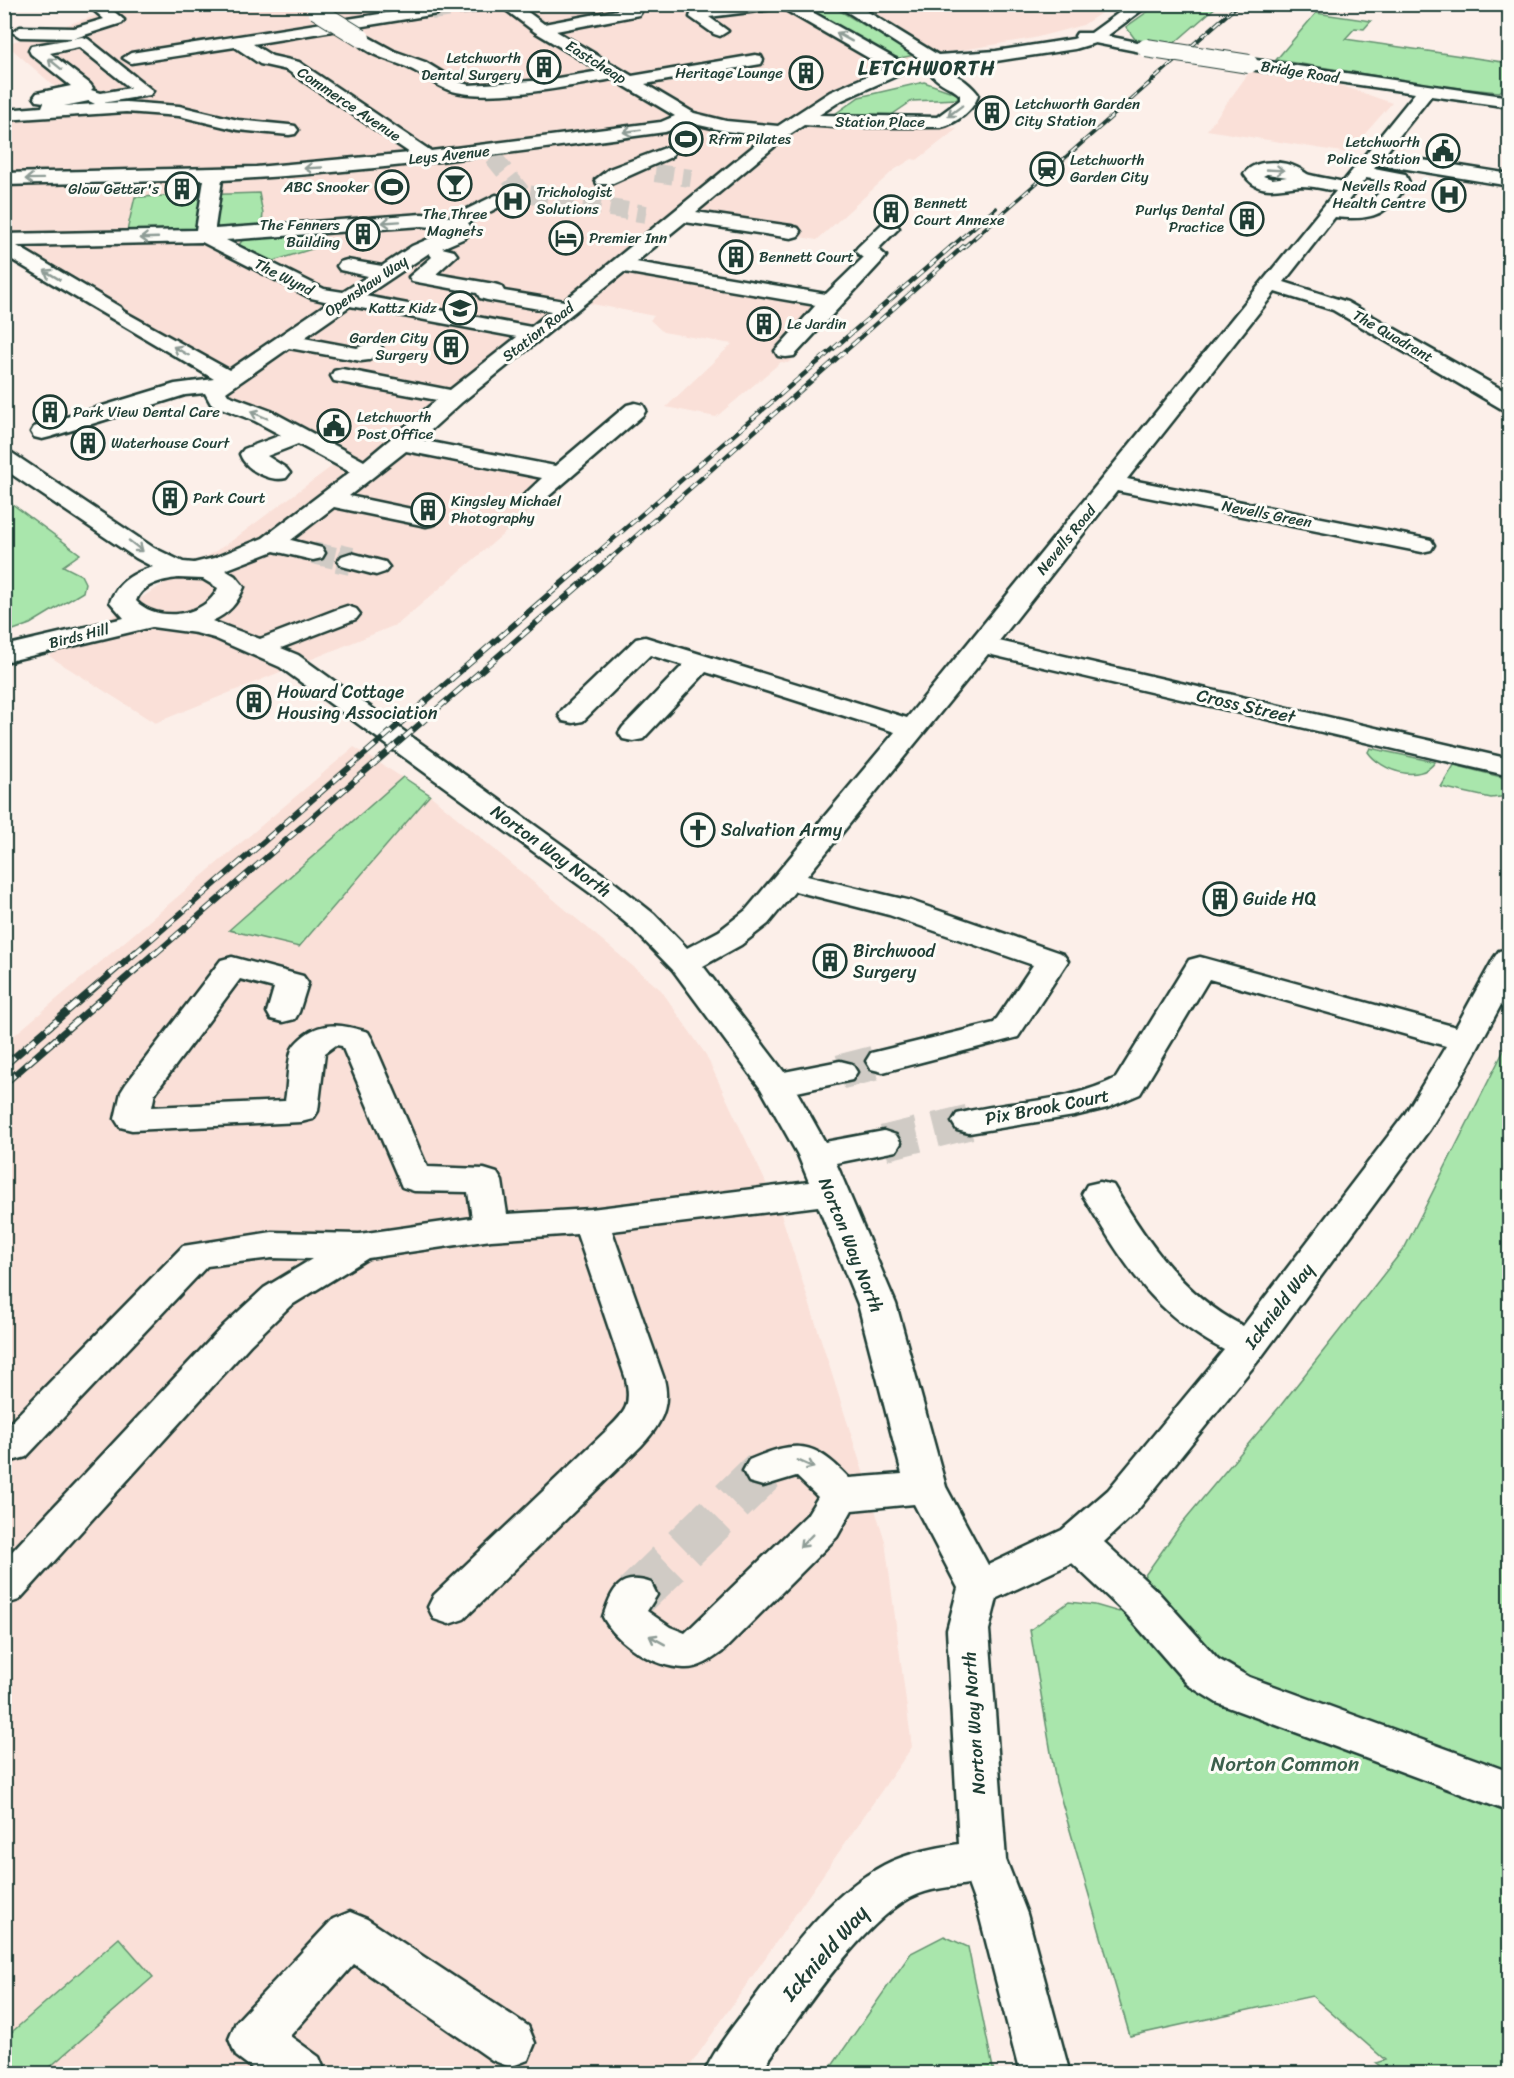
<svg xmlns="http://www.w3.org/2000/svg" width="1514" height="2078" font-family="Sriracha,sans-serif">
	<rect width="100%" height="100%" fill="#fcefe9"/>
	<filter id="ink" filterUnits="userSpaceOnUse"><feTurbulence type="fractalNoise" baseFrequency=".0167" numOctaves="2"/><feDisplacementMap in="SourceGraphic" scale="12" xChannelSelector="R" yChannelSelector="G"/><feConvolveMatrix kernelMatrix="1 2 1 2 8 2 1 2 1" color-interpolation-filters="sRGB"/></filter>
	<g filter="url(#ink)">
		<path fill="#fae0d8" d="M130,5H1113L1083,25L1034,38L886,63L887,68L817,98L781,122L833,125L937,124L957,129L917,160L912,159L894,170L817,240L680,215L623,261L843,298L795,356L788,363L781,362L716,417L666,407L732,344L663,332L650,320L654,316L577,301L403,443L569,478L398,624L155,723L49,656L230,542L335,464L198,372L5,251L4,120L69,106L61,92L6,44Z
			M1251,70L1337,84L1392,103L1348,153L1207,130Z
			M354,747L430,795L661,990L706,1055L782,1217L885,1541L912,1747L685,2073H5L4,1044Z"/>
		<path fill="#a9e6ac" stroke="#649270" stroke-width="1.5" d="M800,5H830L915,55L900,58L889,56Z
			M1157,5H1218L1171,46L1135,39L1126,27Z
			M1316,13L1371,21L1364,29L1355,28L1345,39L1509,63V85L1499,92L1440,86L1276,60Z
			M924,82L958,94V99L912,101L887,118L828,119L859,97Z
			M259,193L263,214L261,229L221,232L220,228L127,231L135,197Z
			M321,232L325,245L273,261L239,245L243,239Z
			M4,498L80,554L63,566L81,575L85,583L83,592L30,624L5,633Z
			M1370,748L1435,762C1420,784 1381,771 1368,752Z
			M1454,765L1509,779V796L1491,798L1441,787Z
			M403,777L430,795L299,947L229,930Z
			M1509,1040V2073H1389L1376,2063L1385,2060L1312,1996L1130,2036L1056,1782L1030,1630L1069,1602L1095,1605L1119,1612L1182,1523L1281,1405L1405,1247Z
			M944,1936L968,1947L994,2073H827L911,1953Z
			M119,1938L153,1977L43,2073H5V2038Z"/>
		<g fill="none" stroke-linecap="round" stroke-linejoin="round">
			<path stroke="#d0cbc5" stroke-width="18" stroke-dasharray="18 9" stroke-linecap="butt" d="M431,11L476,5
				M493,157L522,193L646,214
				M655,173L691,178"/>
			<path stroke="#d0cbc5" stroke-width="22" stroke-dasharray="22 11" stroke-linecap="butt" d="M313,553L345,560"/>
			<path stroke="#d0cbc5" stroke-width="28" stroke-dasharray="28 14" stroke-linecap="butt" d="M338,558L351,561"/>
			<path stroke="#d0cbc5" stroke-width="35" stroke-dasharray="35 18" stroke-linecap="butt" d="M840,1072L883,1061
				M884,1143L969,1122"/>
			<path stroke="#d0cbc5" stroke-width="45" stroke-dasharray="45 22" stroke-linecap="butt" d="M636,1595L763,1471"/>
			<g stroke="#1f3d34" stroke-width="5">
				<path id="minor" d="M92,4H105L124,20L122,23L75,38L20,37L12,32L20,27L74,28L104,19L90,7Z
					M490,4L488,7L476,10L468,5Z
					M498,4H517L544,24L633,7L639,9L641,12L639,15L556,31L632,76L755,55L761,56L763,60L761,64L755,65L645,84L694,113L726,121L778,126L830,92L886,68L782,8L709,17L728,31L720,36L714,34L690,17L692,11L725,4H798L901,62L905,69L903,73L842,100L819,115L937,117L960,100V95C952,87 939,84 932,75L934,71C950,68 969,82 978,94C976,109 955,124 941,127H835L804,125L787,136L696,212L791,226L798,228L801,232L798,236L791,238L685,222L636,262L826,294L863,258L855,251L858,247L882,224H896L899,228L878,249L886,256L883,260L794,356L786,357L778,356L775,351L816,305L624,272L462,402L420,440L555,466L627,405L635,403L643,405L646,410L643,415L543,501L535,503L527,501L523,496L542,478L406,451L349,496L435,514L438,519L435,524L426,526L334,507L291,540L322,548L325,553L322,558L313,560L274,551L225,570L235,576L244,587C237,604 229,613 212,621L260,639L338,609L347,606L356,609L360,614L356,619L281,648L298,655L615,883L654,914L687,948L719,931L746,910L895,732L706,672L643,739L633,741L623,739L619,733L623,727L683,665L650,655L583,721L573,723L563,721L559,715L563,709L636,639L645,637L907,718L1336,191C1324,189 1313,186 1301,186C1279,187 1258,197 1244,174C1255,158 1283,161 1298,168C1303,170 1305,174 1310,175C1321,178 1332,179 1343,182L1415,93L1249,69L1241,64L1243,60L1249,59L1510,97V107L1431,96L1385,154L1510,174V186L1377,164L1374,168L1405,174L1409,182C1387,215 1374,221 1335,217L1284,282L1347,302L1510,394V411L1502,409L1333,310L1275,292L1127,479L1422,538L1431,540L1434,545L1431,550L1422,552L1117,491L999,641L1510,759V776L988,654L807,876L911,901L1063,954L1068,961L1018,1037L883,1072L871,1069L866,1061L871,1053L994,1023L1033,965L889,915L795,891L768,924L741,945L703,966L784,1072L840,1061L852,1064L857,1072L852,1080L797,1092L825,1142L884,1131L896,1135L901,1143L896,1151L836,1163L896,1304L946,1487L988,1565L1062,1530L1108,1490L1224,1350C1151,1312 1123,1262 1082,1194L1087,1185L1100,1182L1113,1185C1147,1242 1183,1295 1243,1326L1405,1114L1446,1046L1209,979L1140,1094L1107,1108L1074,1116L969,1133L957,1130L952,1122L957,1114C1010,1100 1066,1104 1116,1078L1189,960L1200,957L1456,1027L1494,958L1499,951L1510,949V988L1460,1081L1429,1130L1262,1356L1136,1512L1104,1542L1158,1592L1218,1659L1249,1677L1510,1772V1812L1217,1703L1188,1685L1128,1616L1072,1563L997,1598L989,1630L1006,1860L1027,1914L1070,2074H1020L979,1914L968,1884C952,1887 934,1888 919,1894C865,1914 793,2026 759,2074H704C715,2048 733,2027 749,2005C787,1955 827,1895 884,1865C907,1853 934,1848 959,1844L947,1630L958,1588L914,1504L852,1510L837,1537L722,1652C711,1660 698,1669 684,1668C654,1667 616,1643 603,1617C612,1590 619,1572 651,1583L657,1595L647,1611L670,1627L685,1633L807,1515L818,1497L796,1476L763,1486L749,1482L743,1471L749,1460C796,1440 813,1440 849,1478L902,1474L858,1304L818,1206L612,1231L664,1379C671,1407 660,1426 641,1446L464,1619L449,1624L434,1619L428,1607L434,1595L605,1432C624,1413 632,1408 626,1379L577,1234L491,1240L368,1258L290,1306L250,1345L19,1600L4,1605V1560L224,1325L264,1288L312,1259L272,1258L207,1266L26,1457L12,1461L4,1459V1429L183,1246L272,1232L359,1234L472,1218L468,1192L414,1191L402,1187L342,1046L336,1045L325,1053L318,1111L313,1119L301,1122L132,1130L120,1127L115,1119L121,1092L126,1084L221,960L232,957L303,976L308,983L299,1012L295,1019L283,1022L271,1019L267,1012L274,988L240,979L155,1093L152,1107L285,1101C288,1085 287,1064 292,1049C295,1043 300,1039 305,1035C325,1020 346,1026 368,1032L372,1039L427,1167L484,1169L497,1173L502,1181L507,1214L591,1209L809,1182L798,1155L761,1089L673,970L632,928L593,895L280,667L214,638L196,633L152,627L9,661L4,660V646L124,618L110,602C118,581 133,573 153,567L136,558L4,469V451L12,453L154,548L183,562L194,563L214,558L263,538L350,472L298,444L267,456L286,468L290,473L286,478C271,482 245,470 240,454L244,449L281,435L255,421L211,404L205,393L185,395L50,437L42,439L34,437L31,432L34,427L175,384L214,379L4,255V234L196,230L204,180L4,185V173L256,167L410,153L287,70L260,64L235,47L131,63L123,58L131,53L431,6L437,8L439,11L437,14L253,44L272,56L299,62L431,151L661,122L675,116L613,79C569,86 490,103 449,90C436,86 425,76 413,70C394,60 367,57 353,38L361,33L394,51L425,62L458,82L469,85L546,80L600,71L535,32ZM690,123L726,131L766,136L564,301L504,291L501,286L494,284L436,274L457,255L454,251L442,248L465,238L473,230L468,223L503,205L506,201L503,197L496,195L451,217L422,214L215,229V227L222,180C371,172 518,152 665,132ZM1267,174L1287,177L1272,179L1263,176ZM1366,178L1390,182L1365,207H1343ZM422,226L452,229L412,246L382,266L347,260L340,262L337,266L340,270L368,276L343,292L324,289L226,240ZM202,242L311,298L329,302L229,370L123,311L120,307L17,246ZM429,253L432,257L409,277L412,281L477,293L480,298L487,300L551,311L531,327L365,296ZM350,306L517,337L450,390L342,369L334,371L331,376L334,381L437,400L364,461L271,411L228,395L226,392L289,348L361,361L369,360L382,348L379,343L371,342L357,348L304,338ZM178,578L203,579L218,588C206,617 157,623 136,601C142,584 162,580 178,578Z
					M835,4H855L938,55L996,51L1073,39L1076,38L1075,36L1077,33H1091L1131,4H1150L1107,36L1152,45L1154,48L1146,53L1095,43L1075,49L996,61L939,65L927,63Z
					M82,37L88,39L153,91L150,95L102,103L126,102L179,106L238,120L289,125L295,126L298,130L295,134L289,135L238,130L179,116L126,112L4,120V110L42,107L44,102L37,101L34,97L37,93L71,86L31,54L29,50L31,46ZM79,47L130,88L101,93L91,90L93,88L90,84L50,53ZM89,101L95,104L64,106Z
					M665,148L671,149L674,153L671,157L611,184H597L595,180L609,169Z
					M351,553L385,562L389,567L385,572L376,575L342,566L338,561L342,556Z
					M350,1912L367,1919L528,2026L535,2043L528,2060L510,2067L492,2060L354,1964L290,2036L319,2057L326,2074H260L236,2056L229,2039L236,2022L333,1919Z"/>
			</g>
			<use href="#minor" fill="#fdfcf7" fill-rule="evenodd"/>
			<g stroke="#1f3d34" stroke-width="4">
				<path id="rail-far3" d="M950,248L996,208
					M963,248L1239,4"/>
			</g>
			<g stroke="#1f3d34" stroke-width="4.5">
				<path id="rail-far2" d="M589,560L952,246
					M609,560L964,246"/>
			</g>
			<g stroke="#1f3d34" stroke-width="6">
				<path id="rail-far1" d="M134,954L591,558
					M155,954L611,558"/>
			</g>
			<g stroke="#1f3d34" stroke-width="7">
				<path id="rail" d="M4,1066L136,952
					M4,1084L156,952"/>
			</g>
			<use href="#rail-far3" stroke="#fdfcf7" stroke-width="2" stroke-dasharray="8" stroke-linecap="butt"/>
			<use href="#rail-far2" stroke="#fdfcf7" stroke-width="3" stroke-dasharray="9" stroke-linecap="butt"/>
			<use href="#rail-far1" stroke="#fdfcf7" stroke-width="4" stroke-dasharray="11" stroke-linecap="butt"/>
			<use href="#rail" stroke="#fdfcf7" stroke-width="4.5" stroke-dasharray="14" stroke-linecap="butt"/>
			<g stroke="#1f3d34" stroke-width="20" stroke-linecap="butt">
				<path id="minor-bridge" d="M316,10L361,38
					M1146,48L1249,64"/>
			</g>
			<use href="#minor-bridge" stroke="#fdfcf7" stroke-width="18"/>
		</g>
		<defs><path id="oneway-shaft" d="M-6 0H5M1.5-3L5.5 0L1.5 3" fill="none" stroke-width="1.6" stroke-linecap="round" stroke-linejoin="round" transform="scale(1.5)"/></defs>
		<g stroke="#8e9c96">
			<use href="#oneway-shaft" transform="translate(844 37) rotate(-151)"/>
			<use href="#oneway-shaft" transform="translate(55 64) rotate(-141)"/>
			<use href="#oneway-shaft" transform="translate(955 111) rotate(143)"/>
			<use href="#oneway-shaft" transform="translate(632 131) rotate(172)"/>
			<use href="#oneway-shaft" transform="translate(313 168) rotate(177)"/>
			<use href="#oneway-shaft" transform="translate(1275 170) rotate(3)"/>
			<use href="#oneway-shaft" transform="translate(34 179) rotate(179)"/>
			<use href="#oneway-shaft" transform="translate(391 222) rotate(176)"/>
			<use href="#oneway-shaft" transform="translate(149 238) rotate(178)"/>
			<use href="#oneway-shaft" transform="translate(52 275) rotate(-149)"/>
			<use href="#oneway-shaft" transform="translate(181 351) rotate(-150)"/>
			<use href="#oneway-shaft" transform="translate(259 415) rotate(-157)"/>
			<use href="#oneway-shaft" transform="translate(136 546) rotate(38)"/>
			<use href="#oneway-shaft" transform="translate(806 1464) rotate(24)"/>
			<use href="#oneway-shaft" transform="translate(806 1541) rotate(135)"/>
			<use href="#oneway-shaft" transform="translate(657 1640) rotate(-151)"/>
		</g>
	</g>
	<defs>
		<g id="building-ring" transform="scale(1.725)"><circle r="9.5" fill="#fdfcf7" stroke="#1f3d34" stroke-width="1.5"/><path d="M-4-6H4V6H1V3H-1V6H-4ZM-2.5-4.3h1.7v1.8h-1.7ZM.8-4.3h1.7v1.8H.8ZM-2.5-1h1.7V.8h-1.7ZM.8-1h1.7V.8H.8Z" fill="#1f3d34"/></g>
		<g id="stadium-ring" transform="scale(1.725)"><circle r="9.5" fill="#fdfcf7" stroke="#1f3d34" stroke-width="1.5"/><path d="M0-5a6.5 5 0 1 0 0 10a6.5 5 0 1 0 0-10ZM-3.5-1.8h7v3.6h-7Z" fill="#1f3d34"/></g>
		<g id="civic-ring" transform="scale(1.725)"><circle r="9.5" fill="#fdfcf7" stroke="#1f3d34" stroke-width="1.5"/><path d="M-.6-6.5H3V-4.5H.6V-3L4-1V1h2V6H-6V1h2V-1L-.6-3ZM-1.2 2.5V6h2.4V2.5Z" fill="#1f3d34"/></g>
		<g id="station-ring" transform="scale(1.725)"><circle r="9.5" fill="#fdfcf7" stroke="#1f3d34" stroke-width="1.5"/><path d="M-3-6H3Q5-6 5-4V2Q5 4 3 4L4.5 6H3L1.5 4h-3L-3 6H-4.5L-3 4Q-5 4-5 2V-4Q-5-6-3-6ZM-3.5-4v3h7v-3ZM-3.5 1v1.5H-2V1ZM2 1v1.5H3.5V1Z" fill="#1f3d34"/></g>
		<g id="bar-ring" transform="scale(1.725)"><circle r="9.5" fill="#fdfcf7" stroke="#1f3d34" stroke-width="1.5"/><path d="M-6-5H6L.8 .8V4.5H3.5V6h-7V4.5H-.8V.8Z" fill="#1f3d34"/></g>
		<g id="hospital-ring" transform="scale(1.725)"><circle r="9.5" fill="#fdfcf7" stroke="#1f3d34" stroke-width="1.5"/><path d="M-5-5h3v3.5h4V-5h3V5h-3V1.5h-4V5h-3Z" fill="#1f3d34"/></g>
		<g id="hotel-ring" transform="scale(1.725)"><circle r="9.5" fill="#fdfcf7" stroke="#1f3d34" stroke-width="1.5"/><path d="M-6-4.5h1.5V1H6V5H4.5V3h-9V5H-6ZM-4 0a1.8 1.8 0 1 1 3.6 0ZM.5 0V-2.5h3Q6-2.5 6 0Z" fill="#1f3d34"/></g>
		<g id="school-ring" transform="scale(1.725)"><circle r="9.5" fill="#fdfcf7" stroke="#1f3d34" stroke-width="1.5"/><path d="M0-5L7-2L0 1L-7-2ZM-4 1L0 2.5L4 1V4Q0 6-4 4Z" fill="#1f3d34"/></g>
		<g id="church-ring" transform="scale(1.725)"><circle r="9.5" fill="#fdfcf7" stroke="#1f3d34" stroke-width="1.5"/><path d="M-1.2-6h2.4v3.5h3.3v2.4h-3.3V6h-2.4V-.1h-3.3v-2.4h3.3Z" fill="#1f3d34"/></g>
	</defs>
	<g fill-rule="evenodd">
		<use href="#building-ring" x="544" y="67"/>
		<use href="#building-ring" x="806" y="73"/>
		<use href="#building-ring" x="992" y="113"/>
		<use href="#stadium-ring" x="686" y="139"/>
		<use href="#civic-ring" x="1443" y="151"/>
		<use href="#station-ring" x="1047" y="169"/>
		<use href="#bar-ring" x="455" y="184"/>
		<use href="#stadium-ring" x="392" y="187"/>
		<use href="#building-ring" x="182" y="189"/>
		<use href="#hospital-ring" x="1449" y="195"/>
		<use href="#hospital-ring" x="513" y="201"/>
		<use href="#building-ring" x="891" y="212"/>
		<use href="#building-ring" x="1247" y="219"/>
		<use href="#building-ring" x="363" y="234"/>
		<use href="#hotel-ring" x="566" y="238"/>
		<use href="#building-ring" x="736" y="257"/>
		<use href="#school-ring" x="460" y="308"/>
		<use href="#building-ring" x="764" y="324"/>
		<use href="#building-ring" x="451" y="347"/>
		<use href="#building-ring" x="50" y="412"/>
		<use href="#civic-ring" x="334" y="426"/>
		<use href="#building-ring" x="88" y="443"/>
		<use href="#building-ring" x="170" y="498"/>
		<use href="#building-ring" x="428" y="510"/>
		<use href="#building-ring" x="254" y="702"/>
		<use href="#church-ring" x="698" y="830"/>
		<use href="#building-ring" x="1220" y="899"/>
		<use href="#building-ring" x="830" y="961"/>
	</g>
	<g text-anchor="middle" dominant-baseline="central" stroke-width="6" stroke-linejoin="round" paint-order="stroke">
		<g font-size="15" fill="#1f3d34" stroke="#fdfcf7" text-anchor="start">
			<text x="521" y="58" text-anchor="end">Letchworth<tspan x="521" dy="17">Dental Surgery</tspan></text>
			<text x="783" y="73" text-anchor="end">Heritage Lounge</text>
			<text x="1015" y="104">Letchworth Garden<tspan x="1015" dy="17">City Station</tspan></text>
			<text x="709" y="139">Rfrm Pilates</text>
			<text x="1420" y="142" text-anchor="end">Letchworth<tspan x="1420" dy="17">Police Station</tspan></text>
			<text x="1070" y="160">Letchworth<tspan x="1070" dy="17">Garden City</tspan></text>
			<text x="1426" y="186" text-anchor="end">Nevells Road<tspan x="1426" dy="17">Health Centre</tspan></text>
			<text x="369" y="187" text-anchor="end">ABC Snooker</text>
			<text x="159" y="189" text-anchor="end">Glow Getter's</text>
			<text x="536" y="192">Trichologist<tspan x="536" dy="17">Solutions</tspan></text>
			<text x="914" y="203">Bennett<tspan x="914" dy="17">Court Annexe</tspan></text>
			<text x="1224" y="210" text-anchor="end">Purlys Dental<tspan x="1224" dy="17">Practice</tspan></text>
			<text x="455" y="214" text-anchor="middle">The Three<tspan x="455" dy="17">Magnets</tspan></text>
			<text x="340" y="225" text-anchor="end">The Fenners<tspan x="340" dy="17">Building</tspan></text>
			<text x="589" y="238">Premier Inn</text>
			<text x="759" y="257">Bennett Court</text>
			<text x="437" y="308" text-anchor="end">Kattz Kidz</text>
			<text x="787" y="324">Le Jardin</text>
			<text x="428" y="338" text-anchor="end">Garden City<tspan x="428" dy="17">Surgery</tspan></text>
			<text x="73" y="412">Park View Dental Care</text>
			<text x="357" y="417">Letchworth<tspan x="357" dy="17">Post Office</tspan></text>
			<text x="111" y="443">Waterhouse Court</text>
			<text x="193" y="498">Park Court</text>
			<text x="451" y="501">Kingsley Michael<tspan x="451" dy="17">Photography</tspan></text>
		</g>
		<g font-size="15" fill="#1f3d34" stroke="#fdfcf7">
			<text transform="translate(596 62) rotate(32)">Eastcheap</text>
			<text transform="translate(1300 72) rotate(9)">Bridge Road</text>
			<text transform="translate(349 104) rotate(34)">Commerce Avenue</text>
			<text x="880" y="122">Station Place</text>
			<text transform="translate(449 155) rotate(-6)">Leys Avenue</text>
			<text transform="translate(284 277) rotate(27)">The Wynd</text>
			<text transform="translate(366 286) rotate(-34)">Openshaw Way</text>
			<text transform="translate(538 332) rotate(-38)">Station Road</text>
			<text transform="translate(1393 336) rotate(30)">The Quadrant</text>
			<text transform="translate(1267 514) rotate(11)">Nevells Green</text>
			<text transform="translate(1066 540) rotate(-51)">Nevells Road</text>
			<text transform="translate(79 636) rotate(-14)">Birds Hill</text>
		</g>
		<g font-size="18" fill="#1f3d34" stroke="#fdfcf7" text-anchor="start">
			<text x="277" y="692">Howard Cottage<tspan x="277" dy="21">Housing Association</tspan></text>
			<text x="721" y="830">Salvation Army</text>
			<text x="1243" y="899">Guide HQ</text>
			<text x="853" y="951">Birchwood<tspan x="853" dy="21">Surgery</tspan></text>
		</g>
		<g font-size="18" fill="#1f3d34" stroke="#fdfcf7">
			<text transform="translate(1246 706) rotate(13)">Cross Street</text>
			<text transform="translate(551 851) rotate(36)">Norton Way North</text>
			<text transform="translate(1047 1107) rotate(-11)">Pix Brook Court</text>
			<text transform="translate(851 1245) rotate(68)">Norton Way North</text>
			<text transform="translate(1279 1306) rotate(-53)">Icknield Way</text>
			<text transform="translate(974 1723) rotate(-94)">Norton Way North</text>
		</g>
		<g font-size="20" font-weight="bold" letter-spacing="1.5" fill="#1f3d34" stroke="#fdfcf7">
			<text x="927" y="68">LETCHWORTH</text>
		</g>
		<g font-size="21" fill="#3b5f4c" stroke="#fdfcf7">
			<text x="1285" y="1764">Norton Common</text>
		</g>
		<g font-size="21" fill="#1f3d34" stroke="#fdfcf7">
			<text transform="translate(825 1953) rotate(-49)">Icknield Way</text>
		</g>
	</g>
	<rect width="1514" height="2078" fill="none" stroke="#fdfcf7" stroke-width="24"/>
	<rect x="12" y="12" width="1490" height="2054" fill="none" stroke="#1f3d34" stroke-width="2" filter="url(#ink)"/>
</svg>
